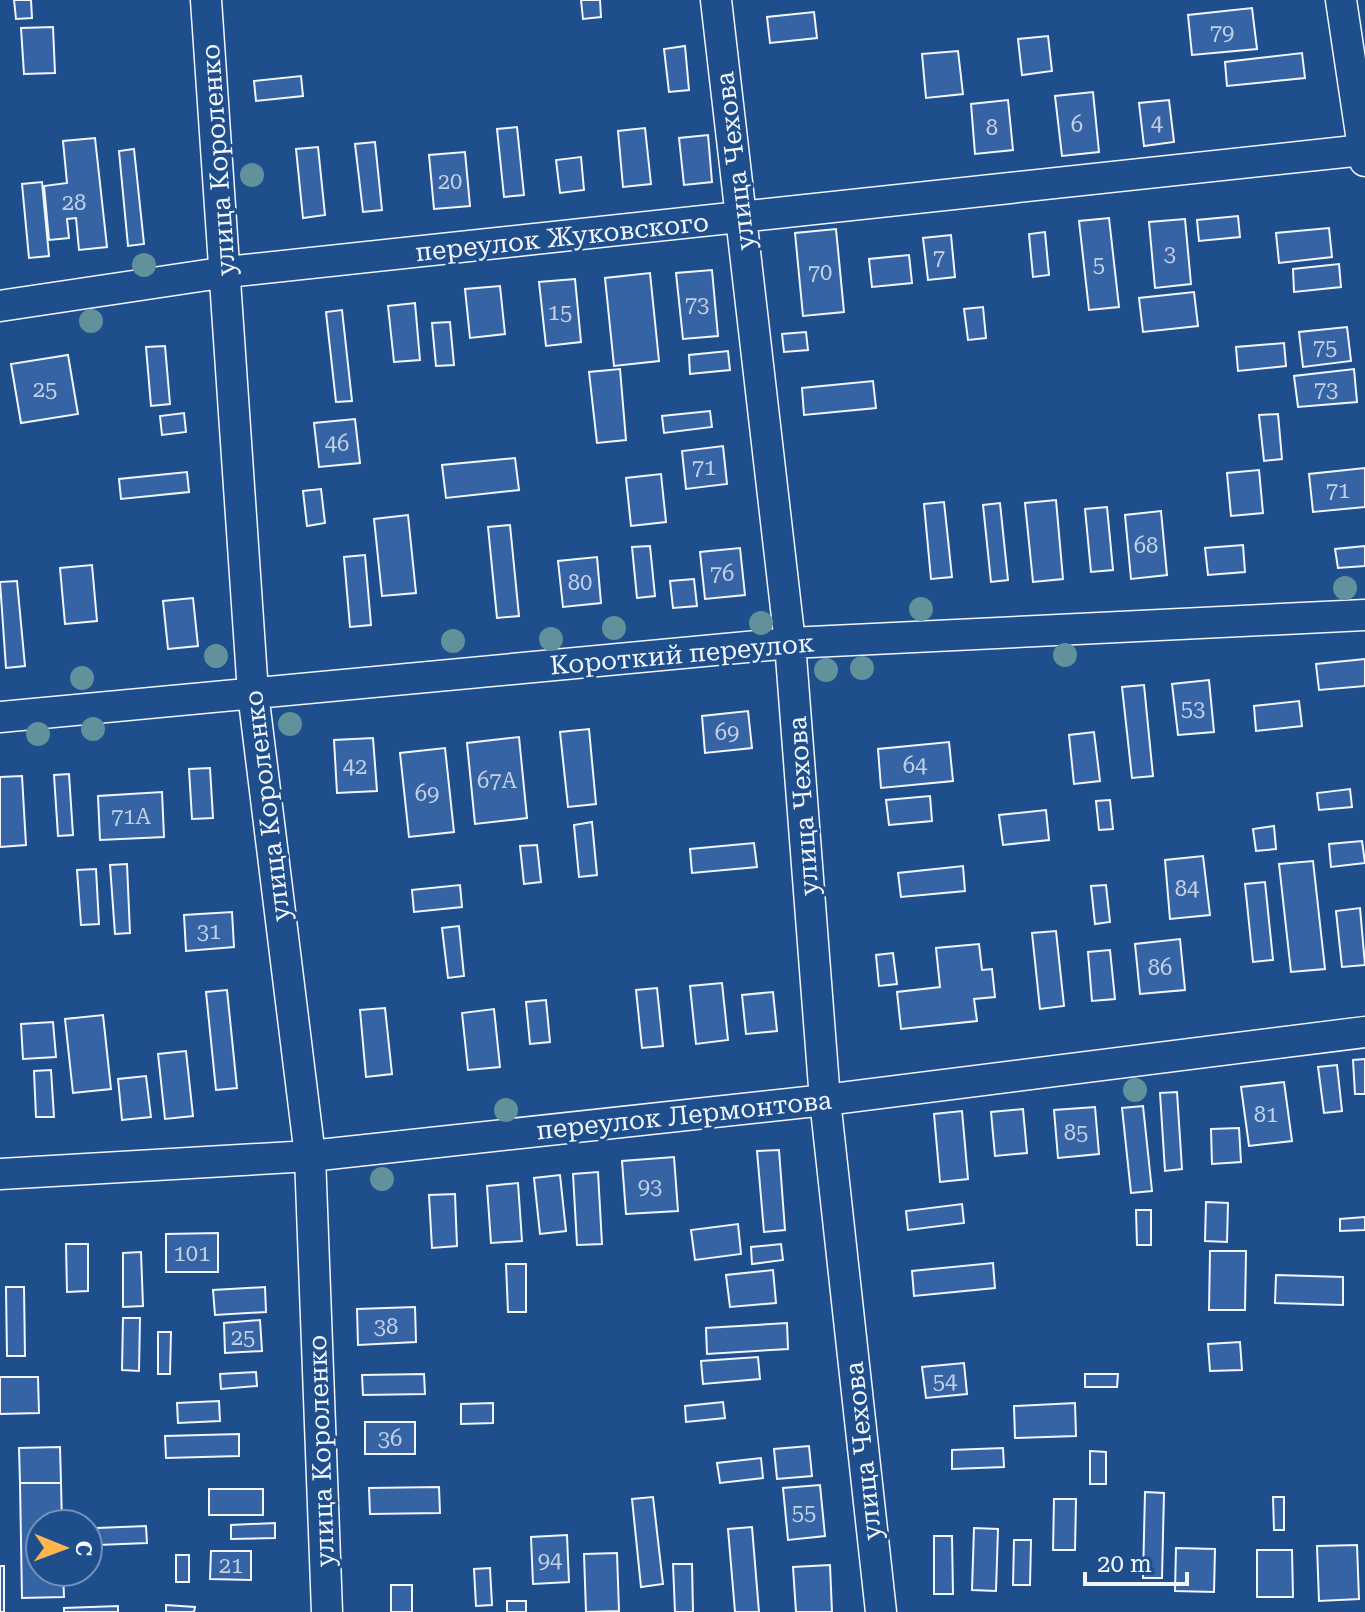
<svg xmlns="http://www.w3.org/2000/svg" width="1365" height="1612" font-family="'Roboto Serif',serif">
	<rect width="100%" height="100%" fill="#1f4e8c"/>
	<path fill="#3563a3" stroke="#f2f6ff" stroke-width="2" d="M14,0H31L32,18L16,19Z
		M581,0H600L601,17L583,19Z
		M1252,8L1257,49L1192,55L1188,15Z
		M814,12L817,38L770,43L767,17Z
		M53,27L55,73L24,74L21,28Z
		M1048,36L1052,71L1022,75L1018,39Z
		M685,46L689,90L669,92L664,49Z
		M958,51L963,94L926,98L922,54Z
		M1302,53L1305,78L1227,86L1225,62Z
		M301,76L303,96L256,101L254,81Z
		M1093,92L1099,152L1062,156L1055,96Z
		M1008,100L1013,150L975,154L971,104Z
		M1169,100L1174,142L1144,146L1139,103Z
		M517,127L524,195L504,197L497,129Z
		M645,128L651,184L623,187L618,131Z
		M708,135L712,182L684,185L679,138Z
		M95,138L107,247L79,250L76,218L67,219L69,238L49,240L44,186L67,183L63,141Z
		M375,142L382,210L363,212L355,144Z
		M318,147L325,215L303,218L296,149Z
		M134,149L144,244L128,246L119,151Z
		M465,152L470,206L434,209L429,155Z
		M581,157L584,190L560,193L556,160Z
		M42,182L49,256L29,258L22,184Z
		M1238,216L1240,237L1199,241L1197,220Z
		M1109,218L1119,307L1089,310L1079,221Z
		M1185,219L1191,284L1155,288L1149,222Z
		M1329,228L1332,257L1279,263L1276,233Z
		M836,229L844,312L803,316L795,233Z
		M1045,232L1049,275L1033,277L1029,234Z
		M951,235L955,277L928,280L923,238Z
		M909,255L912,283L872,287L869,259Z
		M1339,264L1341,287L1294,292L1293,269Z
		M712,270L718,336L683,339L676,273Z
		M650,273L659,361L614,366L605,278Z
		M575,279L581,342L546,346L539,282Z
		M500,286L505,334L470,338L465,289Z
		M1194,292L1198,326L1143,332L1139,298Z
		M415,303L420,360L394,362L388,306Z
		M983,307L986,338L968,340L964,309Z
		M342,310L352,401L336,402L326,312Z
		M450,322L454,365L436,366L432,323Z
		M1347,327L1351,361L1303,367L1299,332Z
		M806,332L808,350L784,352L782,334Z
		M1284,343L1286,366L1238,371L1236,347Z
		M165,346L170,404L151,406L146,347Z
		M728,351L730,370L690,374L689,355Z
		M68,355L78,414L21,423L11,364Z
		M620,369L626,440L597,443L589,372Z
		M1354,369L1357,402L1298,407L1294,376Z
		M873,381L876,408L804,415L802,388Z
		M710,411L712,427L664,433L662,416Z
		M184,413L186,432L162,435L160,416Z
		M1278,414L1282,459L1264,461L1259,415Z
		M355,419L360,463L319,467L314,423Z
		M723,446L727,484L686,489L682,451Z
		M515,458L519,490L446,498L442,465Z
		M1365,468V507L1313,512L1309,474Z
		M1259,470L1263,513L1231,516L1227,473Z
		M187,472L189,492L121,499L119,479Z
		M661,474L666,522L631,526L626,478Z
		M321,489L325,523L307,526L303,491Z
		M1056,500L1063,579L1033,582L1025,503Z
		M944,502L952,577L931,579L924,504Z
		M1000,503L1008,580L991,582L983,505Z
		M1107,507L1113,570L1091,572L1085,509Z
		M1161,511L1167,575L1131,579L1125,515Z
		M408,515L416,593L382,596L374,519Z
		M510,525L519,616L497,618L488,527Z
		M1243,545L1245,572L1208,575L1205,548Z
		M650,546L655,596L637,598L632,547Z
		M1365,546V566L1338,568L1335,549Z
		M740,548L745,595L705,599L700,552Z
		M365,555L371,625L350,627L344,557Z
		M597,557L601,603L563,607L558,561Z
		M92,565L97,621L65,624L60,568Z
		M694,579L697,606L673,608L670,581Z
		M17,581L25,666L6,668L0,582Z
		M193,598L198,646L168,649L163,601Z
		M1365,659V686L1319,690L1316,664Z
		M1209,680L1214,732L1178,735L1172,684Z
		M1144,685L1153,776L1132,778L1122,687Z
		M1299,701L1302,726L1256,731L1254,706Z
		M748,711L752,748L705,753L702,716Z
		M589,729L596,804L568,807L560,732Z
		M1094,732L1100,781L1074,784L1069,735Z
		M519,737L527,818L475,824L467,743Z
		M373,738L377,791L337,793L334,740Z
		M949,742L953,781L881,788L878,749Z
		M445,748L454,832L409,837L400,753Z
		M210,768L213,818L192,819L189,769Z
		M69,774L73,835L58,836L54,775Z
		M22,776L26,845L0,847V777Z
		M1350,789L1352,807L1319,810L1317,793Z
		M162,792L164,837L100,840L98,796Z
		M930,796L932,821L889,825L886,800Z
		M1110,800L1113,829L1099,830L1096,801Z
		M1046,810L1049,840L1003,845L999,815Z
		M592,822L597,875L579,877L574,825Z
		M1274,826L1276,849L1256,851L1253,829Z
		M1362,841L1365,863L1331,867L1329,844Z
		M754,843L757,867L692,873L690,849Z
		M537,845L541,882L524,884L520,846Z
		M1203,856L1210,915L1170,919L1165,860Z
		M1313,861L1325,969L1291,972L1279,864Z
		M127,864L130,933L115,934L110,865Z
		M963,866L965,891L901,897L898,873Z
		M96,869L99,924L81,925L77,870Z
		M1265,882L1273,960L1253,962L1245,884Z
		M460,885L462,907L414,912L412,890Z
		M1106,885L1110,922L1095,924L1091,886Z
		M1360,908L1365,965L1342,967L1336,911Z
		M232,912L234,947L186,951L184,915Z
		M459,926L464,976L448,978L442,928Z
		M1056,931L1064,1006L1040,1009L1032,933Z
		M1180,939L1185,990L1140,994L1135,944Z
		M979,944L982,970L992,969L995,997L974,999L977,1021L901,1029L897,992L940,987L936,948Z
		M1110,950L1115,999L1092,1001L1088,952Z
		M893,953L897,984L879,986L876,955Z
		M722,983L728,1040L696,1044L690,986Z
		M657,988L663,1046L642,1048L636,990Z
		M227,990L237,1088L216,1090L206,992Z
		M773,992L777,1031L746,1034L742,995Z
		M546,1000L550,1042L530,1044L526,1002Z
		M385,1008L392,1074L366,1077L360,1010Z
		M494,1009L500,1067L468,1070L462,1013Z
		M103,1015L111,1089L73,1093L65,1019Z
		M53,1022L56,1057L23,1059L21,1024Z
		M186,1051L193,1116L165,1119L158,1054Z
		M1365,1059V1094H1355L1353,1060Z
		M1337,1065L1342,1111L1324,1113L1318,1067Z
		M51,1070L54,1117H36L34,1071Z
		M146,1076L151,1117L122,1120L118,1079Z
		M1284,1082L1292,1141L1249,1146L1241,1087Z
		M1177,1092L1182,1169L1165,1171L1160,1093Z
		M1143,1106L1152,1191L1131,1193L1122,1108Z
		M1095,1107L1099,1154L1058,1158L1054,1110Z
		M1023,1109L1027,1153L995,1156L991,1112Z
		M962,1111L968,1179L940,1182L934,1114Z
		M1239,1128L1241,1162L1212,1164L1211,1129Z
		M779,1150L785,1230L764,1232L757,1151Z
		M674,1157L678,1211L626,1214L622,1161Z
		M598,1172L602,1244L577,1245L573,1174Z
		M560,1175L566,1231L540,1234L534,1178Z
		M518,1183L522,1241L491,1243L487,1186Z
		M455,1194L457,1246L432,1248L429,1195Z
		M1206,1202L1228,1203L1227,1242L1205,1241Z
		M962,1204L964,1223L908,1230L906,1211Z
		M1136,1210H1151V1245H1137Z
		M1365,1217V1230L1340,1231V1219Z
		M738,1224L741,1254L695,1260L691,1230Z
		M218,1233V1272H166V1234Z
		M66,1244H88V1291L67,1292Z
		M781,1244L783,1260L752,1264L751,1247Z
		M1210,1251H1246L1245,1310H1209Z
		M141,1252L143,1306L123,1307V1253Z
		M993,1263L995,1288L914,1296L912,1271Z
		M506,1264H526V1312H508Z
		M773,1270L776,1303L730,1307L726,1275Z
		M1276,1275L1343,1277V1305L1275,1303Z
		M6,1287H24L25,1356H7Z
		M265,1287L266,1312L215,1315L213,1290Z
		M415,1307L416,1342L358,1345L357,1309Z
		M123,1318H140L139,1371L122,1370Z
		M260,1320L262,1351L225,1353L224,1323Z
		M787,1323L788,1349L707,1354L706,1328Z
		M158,1332H171L170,1374H158Z
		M1240,1342L1242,1370L1210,1371L1208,1344Z
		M758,1357L760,1379L703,1384L701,1361Z
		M964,1363L967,1394L926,1398L922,1367Z
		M256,1372L257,1386L221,1389L220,1374Z
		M424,1374L425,1394L363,1395L362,1375Z
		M1085,1374H1118L1117,1387H1085Z
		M0,1377H38L39,1413L0,1414Z
		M219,1401L220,1421L178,1423L177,1403Z
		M723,1402L725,1418L686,1422L685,1406Z
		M493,1403V1423L461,1424V1404Z
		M1075,1403L1076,1436L1015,1438L1014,1406Z
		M365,1422H415V1454H365Z
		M239,1434V1456L166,1458L165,1436Z
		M809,1446L812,1476L777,1479L774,1449Z
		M60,1447L61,1483H20L19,1448Z
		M1003,1448L1004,1467L952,1469V1450Z
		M1090,1451L1106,1452V1484H1090Z
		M761,1458L763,1478L720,1483L717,1463Z
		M20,1483H61L62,1524H40V1572H63L64,1597L22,1598Z
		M820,1485L825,1536L788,1540L783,1488Z
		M439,1487L440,1513L370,1514L369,1488Z
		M209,1489H263V1515H209Z
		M1145,1492L1164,1493L1162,1578H1143Z
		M653,1497L663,1584L641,1587L632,1499Z
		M1273,1497H1284V1530H1274Z
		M1054,1499H1076L1075,1550H1053Z
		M275,1523V1538L231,1539V1525Z
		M146,1526L147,1543L98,1545L97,1528Z
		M752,1527L759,1612H735L728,1529Z
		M974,1528L998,1529L996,1591L972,1590Z
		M567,1535L569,1582L533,1584L531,1537Z
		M934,1536H952L953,1594H934Z
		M1014,1540H1031L1030,1585H1013Z
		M1357,1545L1359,1599L1319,1601L1317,1546Z
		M1176,1548L1215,1549L1214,1592L1175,1591Z
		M1257,1550H1292L1293,1597H1257Z
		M211,1551H251V1580L210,1579Z
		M617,1553L619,1611L586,1612L584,1554Z
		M176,1555H189V1582H176Z
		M673,1564H692L693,1612H675Z
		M830,1565L832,1612H796L793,1567Z
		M0,1566H4V1612H0Z
		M490,1568L492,1605L476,1606L474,1569Z
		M391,1585H412V1612H391Z
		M507,1601H526V1612H507Z
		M166,1605L195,1607L194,1612H166Z
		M118,1606V1612H64V1608Z"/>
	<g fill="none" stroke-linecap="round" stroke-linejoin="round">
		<g stroke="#f2f6ff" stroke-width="33">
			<path id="minor" d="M206,0L253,693L310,1156L327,1612
				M716,0L790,643L825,1100L881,1612
				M1341,0L1365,161
				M0,306L227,272L1363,150
				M0,717L790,643L1365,615
				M0,1174L310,1156L825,1100L1365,1032"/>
		</g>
		<use href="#minor" stroke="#1f4e8c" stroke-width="30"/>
	</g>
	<g fill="#61919a">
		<circle cx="252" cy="175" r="12"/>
		<circle cx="144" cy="265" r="12"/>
		<circle cx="91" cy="321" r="12"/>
		<circle cx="1345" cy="588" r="12"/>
		<circle cx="921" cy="609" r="12"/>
		<circle cx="761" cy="623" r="12"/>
		<circle cx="614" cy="628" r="12"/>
		<circle cx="551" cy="639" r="12"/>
		<circle cx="453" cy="641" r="12"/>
		<circle cx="1065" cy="655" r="12"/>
		<circle cx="216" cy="656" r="12"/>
		<circle cx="862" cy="668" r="12"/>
		<circle cx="826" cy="670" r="12"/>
		<circle cx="82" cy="678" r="12"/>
		<circle cx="290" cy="724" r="12"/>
		<circle cx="93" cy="729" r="12"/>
		<circle cx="38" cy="734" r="12"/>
		<circle cx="1135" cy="1090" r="12"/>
		<circle cx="506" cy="1110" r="12"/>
		<circle cx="382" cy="1179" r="12"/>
	</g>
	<g text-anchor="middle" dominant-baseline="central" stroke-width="6" stroke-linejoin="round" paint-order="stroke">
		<g font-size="22" fill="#c3d1e8">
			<text x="1222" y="32">79</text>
			<text x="1157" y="123">4</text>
			<text x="1077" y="124">6</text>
			<text x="992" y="127">8</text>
			<text x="450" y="181">20</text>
			<text x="74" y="202">28</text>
			<text x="1170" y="253">3</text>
			<text x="939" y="257">7</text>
			<text x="1099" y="264">5</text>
			<text x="820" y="272">70</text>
			<text x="697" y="304">73</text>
			<text x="560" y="312">15</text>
			<text x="1325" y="347">75</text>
			<text x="45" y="389">25</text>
			<text x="1326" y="389">73</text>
			<text x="337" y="443">46</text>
			<text x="704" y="467">71</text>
			<text x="1338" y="490">71</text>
			<text x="1146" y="545">68</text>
			<text x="722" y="573">76</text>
			<text x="580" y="582">80</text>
			<text x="1193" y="708">53</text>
			<text x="727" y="732">69</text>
			<text x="915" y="765">64</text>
			<text x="355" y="766">42</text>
			<text x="497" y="780">67А</text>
			<text x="427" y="793">69</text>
			<text x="131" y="816">71А</text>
			<text x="1187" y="888">84</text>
			<text x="209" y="931">31</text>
			<text x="1160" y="967">86</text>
			<text x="1266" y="1114">81</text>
			<text x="1076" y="1132">85</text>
			<text x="650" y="1186">93</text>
			<text x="192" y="1253">101</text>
			<text x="386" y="1326">38</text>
			<text x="243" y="1337">25</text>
			<text x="945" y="1381">54</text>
			<text x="390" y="1438">36</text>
			<text x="804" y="1512">55</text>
			<text x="550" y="1560">94</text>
			<text x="231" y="1565">21</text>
		</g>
		<g font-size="26" fill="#f2f6ff" stroke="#1f4e8c">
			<text transform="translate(218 160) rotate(-94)">улица Короленко</text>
			<text transform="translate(735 161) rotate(-97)">улица Чехова</text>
			<text transform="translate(562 237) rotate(-6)">переулок Жуковского</text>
			<text transform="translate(682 654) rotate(-5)">Короткий переулок</text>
			<text transform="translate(267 806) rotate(-97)">улица Короленко</text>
			<text transform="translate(803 806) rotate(-94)">улица Чехова</text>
			<text transform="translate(684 1115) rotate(-6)">переулок Лермонтова</text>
			<text transform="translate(321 1451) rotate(-92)">улица Короленко</text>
			<text transform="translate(863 1451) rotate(-96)">улица Чехова</text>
		</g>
	</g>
	<g transform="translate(64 1548) rotate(91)"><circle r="38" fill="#1f4e8c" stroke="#7391ba" stroke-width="2"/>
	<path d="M0-6L14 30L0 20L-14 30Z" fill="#ffb74d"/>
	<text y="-12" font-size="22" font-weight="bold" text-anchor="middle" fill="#f2f6ff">С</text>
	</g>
	<path d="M1085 1572v12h102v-12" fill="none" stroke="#f2f6ff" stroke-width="4"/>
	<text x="1097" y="1572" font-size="24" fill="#f2f6ff" stroke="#1f4e8c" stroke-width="6" paint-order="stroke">20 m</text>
</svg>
